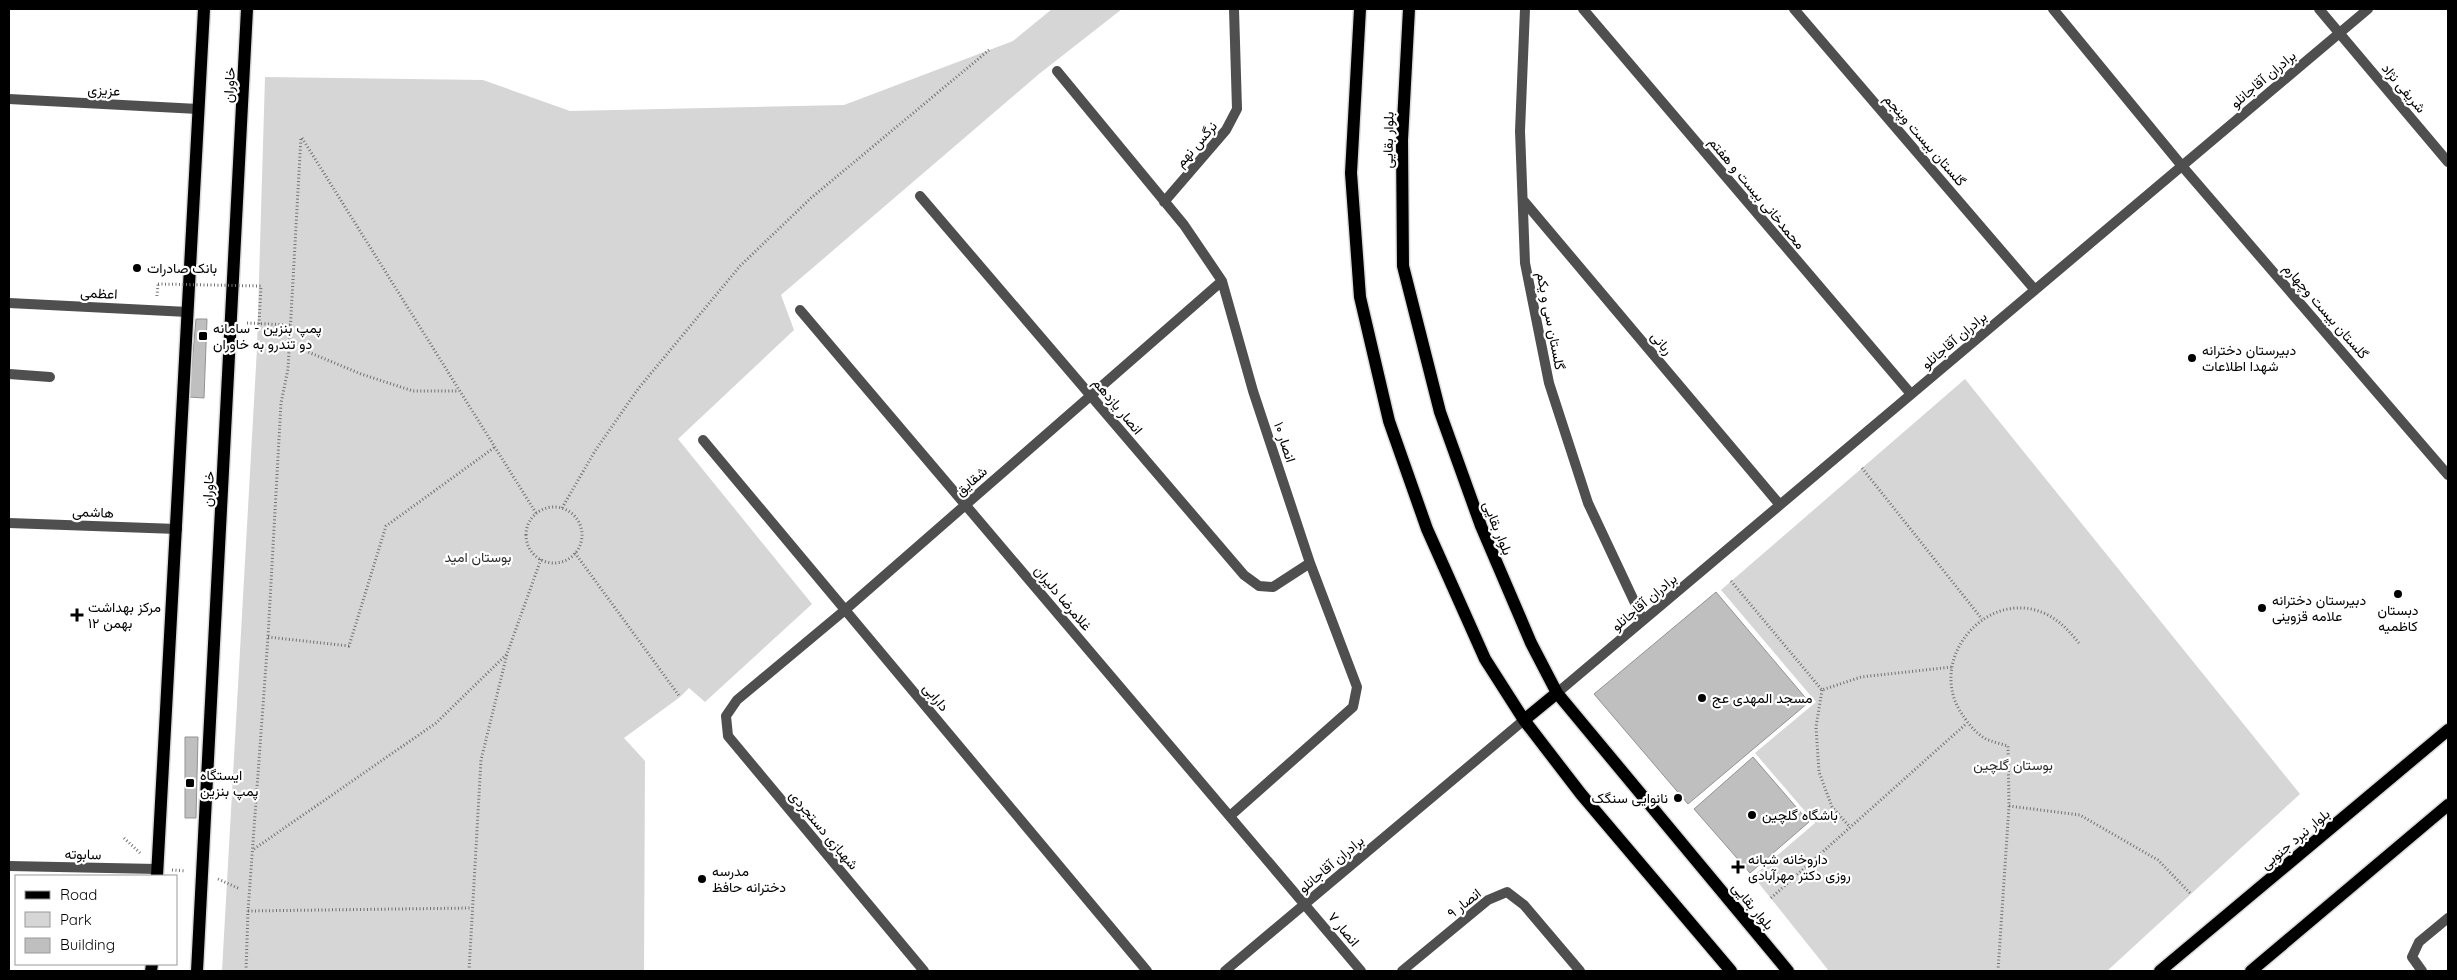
<svg xmlns="http://www.w3.org/2000/svg" width="2457" height="980" font-family="Quicksand,Vazirmatn,sans-serif">
	<rect width="100%" height="100%" fill="#fff"/>
	<path fill="#d6d6d6" d="M1052,9H1122L1039,74L781,295L794,330L678,439L812,604L705,702L689,688L680,697L624,738L645,761L644,971H222L257,348L265,77L483,80L570,111L844,105L1013,41Z
		M1965,379L2300,794L2107,971H1829L1753,876L1815,823L1755,753L1816,702L1721,590Z"/>
	<path fill="#bfbfbf" stroke="#939393" d="M196,319H207L204,398L189,397Z
		M1716,592L1809,702L1688,804L1594,694Z
		M185,737H198L196,818H185Z
		M1753,757L1809,822L1750,873L1694,809Z"/>
	<g fill="none" stroke-linecap="round" stroke-linejoin="round">
		<g stroke="#dbdbdb" stroke-width="15">
			<path id="primary" d="M1360,9L1351,173L1360,297L1389,421L1427,529L1485,659L1524,720L1581,794L1731,971
				M1409,9L1402,140L1403,266L1440,412L1481,526L1531,643L1557,693L1788,971
				M1524,720L1557,693
				M157,876L204,9
				M151,971L152,964
				M197,971L247,9
				M2160,971L2448,730
				M2251,971L2448,805"/>
		</g>
		<path stroke="#717171" stroke-width="3" stroke-dasharray="1 2.5" stroke-linecap="butt" d="M302,138L536,513
			M157,296L158,284
			M247,323L290,325
			M259,324L261,286
			M289,344L361,374L413,391H459
			M1862,468L1982,619
			M526 535a28 28 0 1 1 56 0a28 28 0 1 1-56 0Z
			M562,508L595,451L638,389L740,266L811,198L989,50
			M575,553L680,697
			M1731,581L1822,690L1861,677L1952,667
			M268,637L349,646L386,526L495,447
			M1822,690L1816,727L1819,772L1832,807L1850,827
			M2009,806L2080,815L2158,860L2191,894
			M124,838L140,853
			M254,849L436,723L507,654
			M172,870L186,871
			M218,879L240,889
			M1771,898L1967,723
			M248,911L471,908
			M246,971L248,911L268,637L281,403L288,369L301,137
			M469,971L481,760L507,654L541,559
			M1998,971L2009,806L2008,746C2001,744 1993,742 1986,739C1975,733 1967,722 1960,711C1927,656 1990,585 2048,615C2061,622 2070,632 2079,643"/>
		<path stroke="#4f4f4f" stroke-width="10" d="M1525,9L1520,131L1525,263L1549,383L1588,503L1643,620
			M1583,9L1911,394
			M1794,9L2035,290
			M2053,9L2182,166L2448,475
			M2319,9L2448,162
			M1057,71L1184,225L1222,281L1253,391L1310,563L1357,687L1353,707L1230,816
			M9,99L198,109
			M920,196L1244,575L1259,586L1273,587L1310,563
			M1523,200L1780,505
			M1164,202L1226,130L1237,109L1234,9
			M9,303L188,312
			M800,310L1361,971
			M9,374L50,377
			M703,440L1147,971
			M9,523L177,529
			M1557,693L2368,9
			M9,866L157,869
			M924,971L728,736L726,716L737,700L845,610L1222,281
			M1225,971L1524,720
			M1402,971L1488,900L1507,892L1524,905L1580,971
			M2422,971L2412,957L2419,942L2448,918"/>
		<use href="#primary" stroke="#000" stroke-width="12"/>
		<path stroke="#717171" stroke-width="3" stroke-dasharray="1 2.5" stroke-linecap="butt" d="M158,284L261,286"/>
	</g>
	<g fill="#000" stroke="#fff" stroke-width="2">
		<circle cx="137" cy="268" r="5"/>
		<rect x="198" y="331" width="10" height="10" rx="2.5"/>
		<circle cx="2192" cy="358" r="5"/>
		<circle cx="2398" cy="594" r="5"/>
		<circle cx="2262" cy="608" r="5"/>
		<path d="M74.5 607.5h5v5h5v5h-5v5h-5v-5h-5v-5h5z"/>
		<circle cx="1702" cy="698" r="5"/>
		<rect x="185" y="778" width="10" height="10" rx="2.5"/>
		<circle cx="1678" cy="798" r="5"/>
		<circle cx="1752" cy="815" r="5"/>
		<path d="M1735.5 859.5h5v5h5v5h-5v5h-5v-5h-5v-5h5z"/>
		<circle cx="702" cy="879" r="5"/>
	</g>
	<g text-anchor="middle" dominant-baseline="central" stroke-width="4.5" stroke-linejoin="round" paint-order="stroke">
		<g font-size="14" fill="#000" stroke="#fff">
			<text transform="translate(2263 79) rotate(-40)">برادران آقاجانلو</text>
			<text transform="translate(229 85) rotate(-87)">خاوران</text>
			<text transform="translate(2404 88) rotate(50)">شریفی نژاد</text>
			<text transform="translate(104 90) rotate(3)">عزیزی</text>
			<text transform="translate(1388 140) rotate(-89)">بلوار بقایی</text>
			<text transform="translate(1925 140) rotate(49)">گلستان بیست وپنجم</text>
			<text transform="translate(1196 144) rotate(-49)">نرگس نهم</text>
			<text transform="translate(1757 193) rotate(50)">محمدخانی بیست و هفتم</text>
			<text transform="translate(99 293) rotate(3)">اعظمی</text>
			<text transform="translate(2326 311) rotate(49)">گلستان بیست وچهارم</text>
			<text transform="translate(1551 321) rotate(79)">گلستان سی و یکم</text>
			<text transform="translate(1954 340) rotate(-40)">برادران آقاجانلو</text>
			<text transform="translate(1662 343) rotate(50)">ربانی</text>
			<text transform="translate(1118 406) rotate(50)">انصار یازدهم</text>
			<text transform="translate(1285 442) rotate(72)">انصار ۱۰</text>
			<text transform="translate(971 481) rotate(-41)">شقایق</text>
			<text transform="translate(208 489) rotate(-87)">خاوران</text>
			<text transform="translate(93 512) rotate(2)">هاشمی</text>
			<text transform="translate(1498 528) rotate(68)">بلوار بقایی</text>
			<text transform="translate(1063 598) rotate(50)">غلامرضا دلیران</text>
			<text transform="translate(1644 602) rotate(-40)">برادران آقاجانلو</text>
			<text transform="translate(936 697) rotate(50)">دارابی</text>
			<text transform="translate(824 830) rotate(50)">شهبازی دستجردی</text>
			<text transform="translate(2295 839) rotate(-40)">بلوار نبرد جنوبی</text>
			<text transform="translate(83 854) rotate(1)">سابوته</text>
			<text transform="translate(1331 864) rotate(-40)">برادران آقاجانلو</text>
			<text transform="translate(1464 903) rotate(-38)">انصار ۹</text>
			<text transform="translate(1753 906) rotate(50)">بلوار بقایی</text>
			<text transform="translate(1344 929) rotate(50)">انصار ۷</text>
		</g>
		<g font-size="14" fill="#000" stroke="#fff" text-anchor="start">
			<text x="147" y="268">بانک صادرات</text>
			<text x="213" y="328">پمپ بنزین - سامانه<tspan x="213" dy="16">دو تندرو به خاوران</tspan></text>
			<text x="2202" y="350">دبیرستان دخترانه<tspan x="2202" dy="16">شهدا اطلاعات</tspan></text>
			<text x="2272" y="600">دبیرستان دخترانه<tspan x="2272" dy="16">علامه قزوینی</tspan></text>
			<text x="88" y="607">مرکز بهداشت<tspan x="88" dy="16">۱۲ بهمن</tspan></text>
			<text x="2398" y="610" text-anchor="middle">دبستان<tspan x="2398" dy="16">کاظمیه</tspan></text>
			<text x="1712" y="698">مسجد المهدی عج</text>
			<text x="200" y="775">ایستگاه<tspan x="200" dy="16">پمپ بنزین</tspan></text>
			<text x="1668" y="798" text-anchor="end">نانوایی سنگک</text>
			<text x="1762" y="815">باشگاه گلچین</text>
			<text x="1748" y="859">داروخانه شبانه<tspan x="1748" dy="16">روزی دکتر مهرآبادی</tspan></text>
			<text x="712" y="871">مدرسه<tspan x="712" dy="16">دخترانه حافظ</tspan></text>
		</g>
		<g font-size="14" fill="#2d2d2d" stroke="#fff">
			<text x="478" y="557">بوستان امید</text>
			<text x="2013" y="765">بوستان گلچین</text>
		</g>
	</g>
	<rect width="2457" height="980" fill="none" stroke="#000000" stroke-width="20"/>
	<rect x="15" y="875" width="162" height="90" fill="#ffffff" stroke="#999999"/>
	<rect x="25" y="891" width="25" height="8" fill="#000000" stroke="#999999"/>
	<text x="60" y="900" font-size="15" fill="#000000">Road</text>
	<rect x="25" y="912" width="25" height="15" fill="#d6d6d6" stroke="#999999"/>
	<text x="60" y="925" font-size="15" fill="#000000">Park</text>
	<rect x="25" y="938" width="25" height="15" fill="#bfbfbf" stroke="#999999"/>
	<text x="60" y="950" font-size="15" fill="#000000">Building</text>
</svg>
